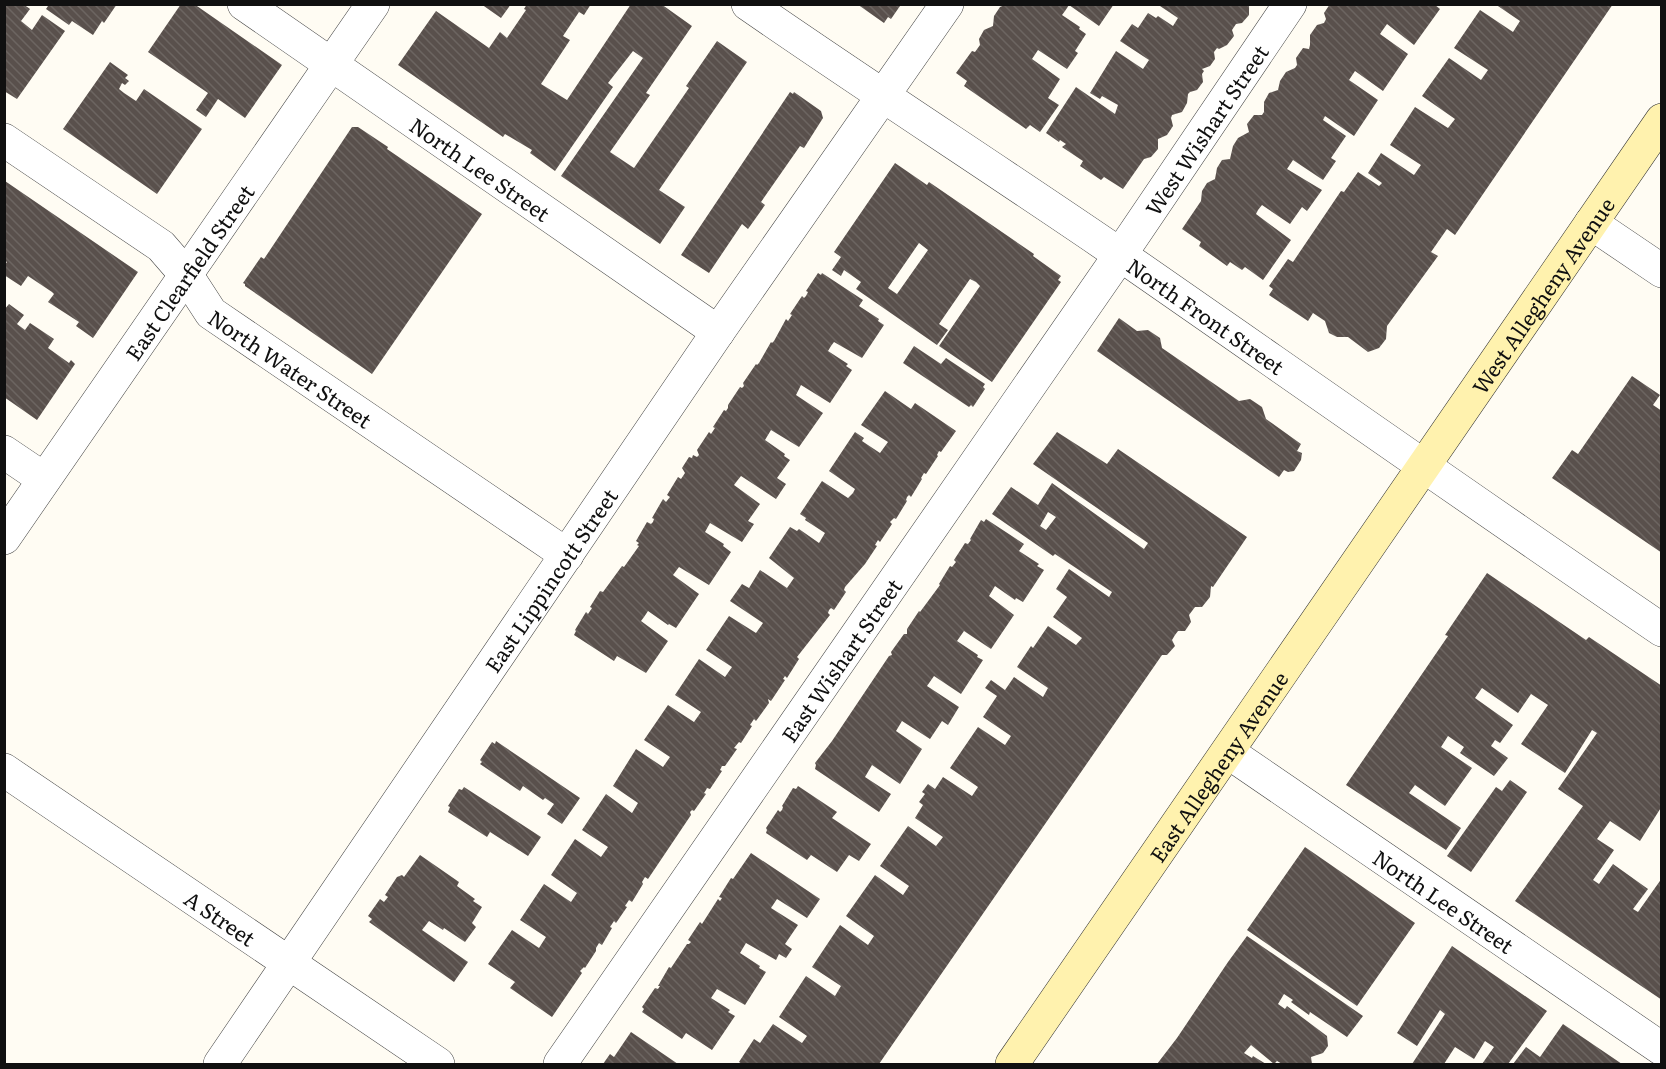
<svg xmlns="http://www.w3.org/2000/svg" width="1666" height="1069" font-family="Literata,serif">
	<defs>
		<pattern id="building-back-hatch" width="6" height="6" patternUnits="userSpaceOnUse" patternTransform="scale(1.5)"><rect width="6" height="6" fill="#59504c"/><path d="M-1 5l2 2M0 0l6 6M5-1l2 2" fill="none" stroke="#6c6561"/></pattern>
	</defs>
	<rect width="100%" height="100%" fill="#fffcf3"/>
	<path fill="url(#building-back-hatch)" fill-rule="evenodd" d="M4,4H23L30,9L21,21L32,30L42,15L65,31L17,99L4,91Z
		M46,4H117L104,23L102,21L93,35L72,21L69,25L46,9L48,6Z
		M181,4H194L282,65L245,118L218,99L206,117L196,110L208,93L148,52Z
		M481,4H511L501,18Z
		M527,4H591L584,15L579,12L563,36L570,40L541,84L567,100L631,4H661L692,26L646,93L650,95L610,152L634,168L689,88L686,86L717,41L747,62L659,190L685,207L660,244L561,176L643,58L633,51L608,83L613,87L555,171L530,153L532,150L505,134L503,137L398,65L436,11L489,48L500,32L507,38L526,10L524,9Z
		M857,4H898L900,6L891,19L888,17L884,23Z
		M1007,4H1114L1099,26L1069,5L1065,11L1062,15L1080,27L1079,29L1086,34L1075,51L1078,53L1067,69L1038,50L1032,59L1060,79L1048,98L1059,105L1040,132L1030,125L1026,129L964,86L967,81L956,73L972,51L975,52L980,45L979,39L984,30L993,26L994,16L1000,7Z
		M1157,4H1249V15L1242,23L1236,24L1232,30L1234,36L1227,45L1219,49L1217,48L1214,52L1215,59L1210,66L1202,69L1204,71L1202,74L1203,82L1197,90L1190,92L1188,94L1187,103L1182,112L1172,115L1171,118L1173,126L1167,135L1158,139V149L1151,157L1144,159L1123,189L1104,177L1101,180L1080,166L1083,161L1062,147L1066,144L1060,140L1059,142L1046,133L1076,87L1115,114L1118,105L1102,96L1100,99L1090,93L1116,51L1143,69L1149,60L1120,41L1132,24L1138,28L1148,13L1156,18L1158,16L1173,26L1178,18Z
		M1330,4H1434L1440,9L1414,45L1387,24L1382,31L1380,34L1408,54L1383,91L1355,71L1349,80L1378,100L1354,136L1325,116L1323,120L1346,136L1331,158L1336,161L1323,180L1293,160L1287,169L1322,190L1307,211L1302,207L1290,224L1262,205L1258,210L1256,214L1291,240L1263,280L1245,267L1242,270L1230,262L1227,266L1199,246L1201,242L1182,229L1201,201L1202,191L1207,183L1215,179L1217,168L1222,160L1230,159L1233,146L1238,138L1249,132L1247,124L1254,115H1262L1264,112V102L1269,93L1278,90L1280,81L1286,72L1295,68L1297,65L1296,58L1303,48L1309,49L1310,45V35L1317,25L1324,23L1326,19L1324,13Z
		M1495,4H1613L1455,235L1447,229L1431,252L1438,256L1387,326L1386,339L1379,348L1368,352L1348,337H1337L1329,333L1325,321L1313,313L1308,321L1269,295L1273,289L1269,286L1288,259L1293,262L1341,191L1344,192L1358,172L1379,186L1382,183L1368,173L1381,153L1414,175L1421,165L1390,145L1415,107L1448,128L1455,119L1422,96L1449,58L1481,80L1488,70L1454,48L1480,10L1513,32L1520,21Z
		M110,62L128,75L125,78L129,81L125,85L122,83L119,89L124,93L136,101L144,89L202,129L157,194L63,129Z
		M790,92L793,94L794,92L821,111L823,118L804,148L800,146L761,202L765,205L748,229L742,224L709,273L681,255Z
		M352,127H358L388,147L387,149L482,214L372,374L245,286V284L243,283L261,257L264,259Z
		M895,163L927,185L929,182L1034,254L1033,256L1061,276L1058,280L1061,282L992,382L939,346L980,286L976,282L970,279L939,324L948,330L937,345L856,289L861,282L844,270L841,276L832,270L841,257L834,252ZM919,243L928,250L897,294L888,288Z
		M5,181L138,272L93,338L76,326L79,322L48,302L54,294L52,292L28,276L21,286L4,275V266L7,262L5,261Z
		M818,273L821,275L822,273L863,300L859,306L879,319L878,321L884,325L862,358L834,342L831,346L828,351L848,364L846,366L852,370L830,403L801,385L796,395L823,413L799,447L771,430L765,440L785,454L784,456L790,460L777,478L786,484L776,499L741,476L737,481L734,485L760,504L748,521L754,524L742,542L710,523L705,532L724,544L723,546L731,552L709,585L679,567L673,575L699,594L676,628L669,624L668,625L648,611L644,617L641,621L668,641L646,673L617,656L614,661L574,635L576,631L575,630L586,612L588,614L592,608L590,607L600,591L603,592L622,566L624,567L639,546L637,545L639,543L636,541L647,522L651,524L653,522L654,519L652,518L663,499L666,502L670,497L667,495L678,477L681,479L685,473L682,468L689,457L692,458L693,455L697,457L699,455L697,450L709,432L711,434L715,428L713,427L724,410L726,411L728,408V405L740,387L742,388L744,386L743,383L756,364L757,365L759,363L771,342L772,343L774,341L786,319L788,321L792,315L790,314L802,296L804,298L806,296L808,292L806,291Z
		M9,304L24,315L17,324L25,330L30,323L54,339L48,348L69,363L71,360L75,364L37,420L4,397V310Z
		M1119,318L1137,331L1148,330L1160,338L1162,348L1239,401L1250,399L1262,407L1266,419L1301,444L1297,451L1302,453L1301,460L1294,471L1288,472L1284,470L1279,477L1097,351Z
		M914,346L941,364L946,358L985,384L983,387L985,389L973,407L971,405L969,407L903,363Z
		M1632,376L1660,395L1653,405L1662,411V553L1552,478L1572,450L1578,454Z
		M885,391L911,409L915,403L956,431L941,452L939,451L937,455L938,456L926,474L924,473L921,478L922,479L911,497L909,495L907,497L906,500L907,501L896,519L894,518L890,522L892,524L880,542L878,540L875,545L877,546L865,564L845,587L844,590L846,592L834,610L831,608L829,610L828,613L830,615L797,657L799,659L787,678L785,676L783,679L785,680L771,701L768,699L769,703L756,721L754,719L750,725L752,726L741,743L739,742L734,748L737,749L725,766H722L720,770L722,771L710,789L707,788L706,790L704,793L706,794L694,811L692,810L690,812L691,815L648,879L645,877L642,882L643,884L632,902L629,900L625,906L627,907L616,923L614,921L610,927L612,928L602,945L599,943L596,948V951L585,968L584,967L580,971L582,973L552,1017L510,988L515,982L488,964L512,930L539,948L546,937L520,920L544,884L571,902L577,893L551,875L575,839L601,857L608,847L582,830L606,794L632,813L638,803L613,786L636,749L663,767L670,757L644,740L668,705L694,722L701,712L675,695L699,659L725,677L732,667L706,650L729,616L756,633L763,623L730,601L742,584L749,588L760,570L787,588L794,578L769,558L790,527L797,531L799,529L819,543L825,533L805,520L806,518L800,514L822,481L848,498L853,493L855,489L829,471L855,432L864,438L862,441L880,453L888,442L861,425Z
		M1057,432L1107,464L1118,449L1247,537L1213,587L1211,586L1210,597L1202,607H1195L1189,615L1191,622L1185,631H1178L1175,635L1172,640L1175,646L1167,655H1162L879,1064H742L739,1062L754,1039L760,1043L773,1024L802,1043L807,1036L779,1017L806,976L835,996L841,986L812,967L840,925L868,945L874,936L846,916L875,875L903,895L909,886L880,866L908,826L936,846L943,837L915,818L923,805L919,802L925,794L922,792L928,784L935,789L943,777L972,796L978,787L950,768L978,727L1005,745L1011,736L983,717L997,696L985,688L991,680L1005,690L1014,677L1043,697L1048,688L1017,667L1031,646L1033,648L1048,626L1076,645L1082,638L1053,617L1067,597L1056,589L1069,569L1109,597L1112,592L1055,554L1053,556L992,514L1011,487L1038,505L1052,483L1144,549L1148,543L1033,464ZM1048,512L1056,517L1046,530L1040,526Z
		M986,519L1024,544L1019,551L1039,564L1037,566L1044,570L1023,602L1016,598L1015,600L995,586L989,596L1014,615L991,649L964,631L957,641L978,655L977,657L983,660L961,694L934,676L927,686L959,707L948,725L942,721L930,739L902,721L896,731L922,749L900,784L872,765L865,777L891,794L879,812L815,769L816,765L815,763L832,741L889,656L892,655L891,652L904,634H907V629L919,611L920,612L940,585L939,584L950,566L952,567L956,562L954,560L965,543L968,544L971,540L970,539L981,520L984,522Z
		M1487,573L1586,640L1589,637L1662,686V806L1640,841L1610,821L1597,839L1614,850L1593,880L1599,884L1613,864L1648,889L1633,909L1638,912L1662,878V1000L1515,901L1583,806L1558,789L1597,733L1592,730L1565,773L1521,744L1548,705L1531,694L1518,713L1482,688L1475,698L1513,725L1500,743L1495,740L1491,746L1508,758L1494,776L1460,753L1464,747L1448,736L1441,747L1472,768L1445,806L1415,785L1409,793L1461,828L1446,850L1346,785L1448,636L1445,635Z
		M496,741L580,798L562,824L547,814L554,804L545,798L543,800L523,786L520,791L480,764L482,762L480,760L492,742L495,744Z
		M1510,780L1527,792L1471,872L1447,856L1496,787L1502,791Z
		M798,786L837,812L832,818L871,844L859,861L849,855L837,872L811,855L807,860L766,833L767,830L766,828L778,810L780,812L782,810L783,807L782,806L793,788L796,789Z
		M464,787L541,837L528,856L490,832L487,837L448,812L450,807L448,806L459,789L462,790Z
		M1305,847L1415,923L1357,1006L1247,930Z
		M751,853L820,899L807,918L777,899L771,908L798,925L785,944L792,949L786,958L779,954L776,960L746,943L740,953L760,966L759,968L766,972L745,1005L717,989L711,998L730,1010L728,1012L735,1016L712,1050L686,1033L682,1039L642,1012L644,1009L642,1007L655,988L658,989L660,986H658L669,967L671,968L687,944H689L691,942L688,940L700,922L702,924L718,899L720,901L722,898L719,897L731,878L733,879Z
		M420,855L459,882L457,886L475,899L473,901L482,907L472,923L476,927L465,942L444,928L443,930L429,921L422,930L468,962L454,982L369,922L372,919L368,916L380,899L384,902L388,897L385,895L397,877L402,875L404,877Z
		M1247,936L1363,1016L1347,1037L1310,1012L1309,1015L1291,1002L1293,1000L1284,994L1278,1004L1285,1009L1287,1006L1327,1036L1328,1046L1323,1053L1311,1057L1312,1064H1282L1277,1061L1274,1064L1251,1045L1244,1053L1252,1058L1253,1056L1266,1064H1157L1177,1038L1228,962Z
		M1452,946L1547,1011L1508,1064H1482L1494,1047L1485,1041L1474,1059L1455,1047L1444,1064H1412L1445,1014L1440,1010L1417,1046L1397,1033Z
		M1563,1024L1622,1064H1513L1526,1047L1540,1057Z
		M631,1032L678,1064H603L610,1054L614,1057Z"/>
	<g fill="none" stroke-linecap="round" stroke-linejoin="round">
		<g stroke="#434343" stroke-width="34">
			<g id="minor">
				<path id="s1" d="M244,4L718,332"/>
				<path id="s2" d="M4,140L161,246L187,276L211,313L567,555"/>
				<path d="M1591,223L1662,271"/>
				<path d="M4,452L44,479"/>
				<path id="s3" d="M4,538L373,4"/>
				<path id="s4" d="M1228,752L1662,1049"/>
				<path id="s5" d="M4,770L438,1064"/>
				<path id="s6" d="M220,1064L718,332L947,4"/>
				<path id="s7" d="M560,1064L1120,255L1290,4"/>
			</g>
		</g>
		<g stroke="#434343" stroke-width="34">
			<g id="tertiary">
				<path id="s8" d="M748,4C872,90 998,171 1122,256C1302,381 1481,507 1662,630"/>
			</g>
		</g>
		<g stroke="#323232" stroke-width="34">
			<g id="secondary">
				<path id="s9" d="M1012,1064L1662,120"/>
			</g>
		</g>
		<use href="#minor" stroke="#fff" stroke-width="33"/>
		<use href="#tertiary" stroke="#fff" stroke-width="33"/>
		<use href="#secondary" stroke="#fff2ae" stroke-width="33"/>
	</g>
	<g text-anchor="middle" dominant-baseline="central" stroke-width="6" stroke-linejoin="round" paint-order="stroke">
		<g font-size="21" fill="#101010" stroke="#fff">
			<text stroke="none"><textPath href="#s7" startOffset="1136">West Wishart Street</textPath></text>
			<text stroke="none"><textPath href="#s1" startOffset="288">North Lee Street</textPath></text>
			<text stroke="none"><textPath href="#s3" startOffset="324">East Clearfield Street</textPath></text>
			<text stroke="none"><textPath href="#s9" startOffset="934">West Allegheny Avenue</textPath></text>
			<text stroke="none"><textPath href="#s8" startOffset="554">North Front Street</textPath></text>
			<text stroke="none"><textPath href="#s2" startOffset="370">North Water Street</textPath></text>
			<text stroke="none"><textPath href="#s6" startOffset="586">East Lippincott Street</textPath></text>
			<text stroke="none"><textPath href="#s7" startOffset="492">East Wishart Street</textPath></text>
			<text stroke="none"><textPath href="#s9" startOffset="362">East Allegheny Avenue</textPath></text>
			<text stroke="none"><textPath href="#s4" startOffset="262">North Lee Street</textPath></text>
			<text stroke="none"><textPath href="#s5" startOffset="262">A Street</textPath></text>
		</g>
	</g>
	<rect width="1666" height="1069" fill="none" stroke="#101010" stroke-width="12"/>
</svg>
